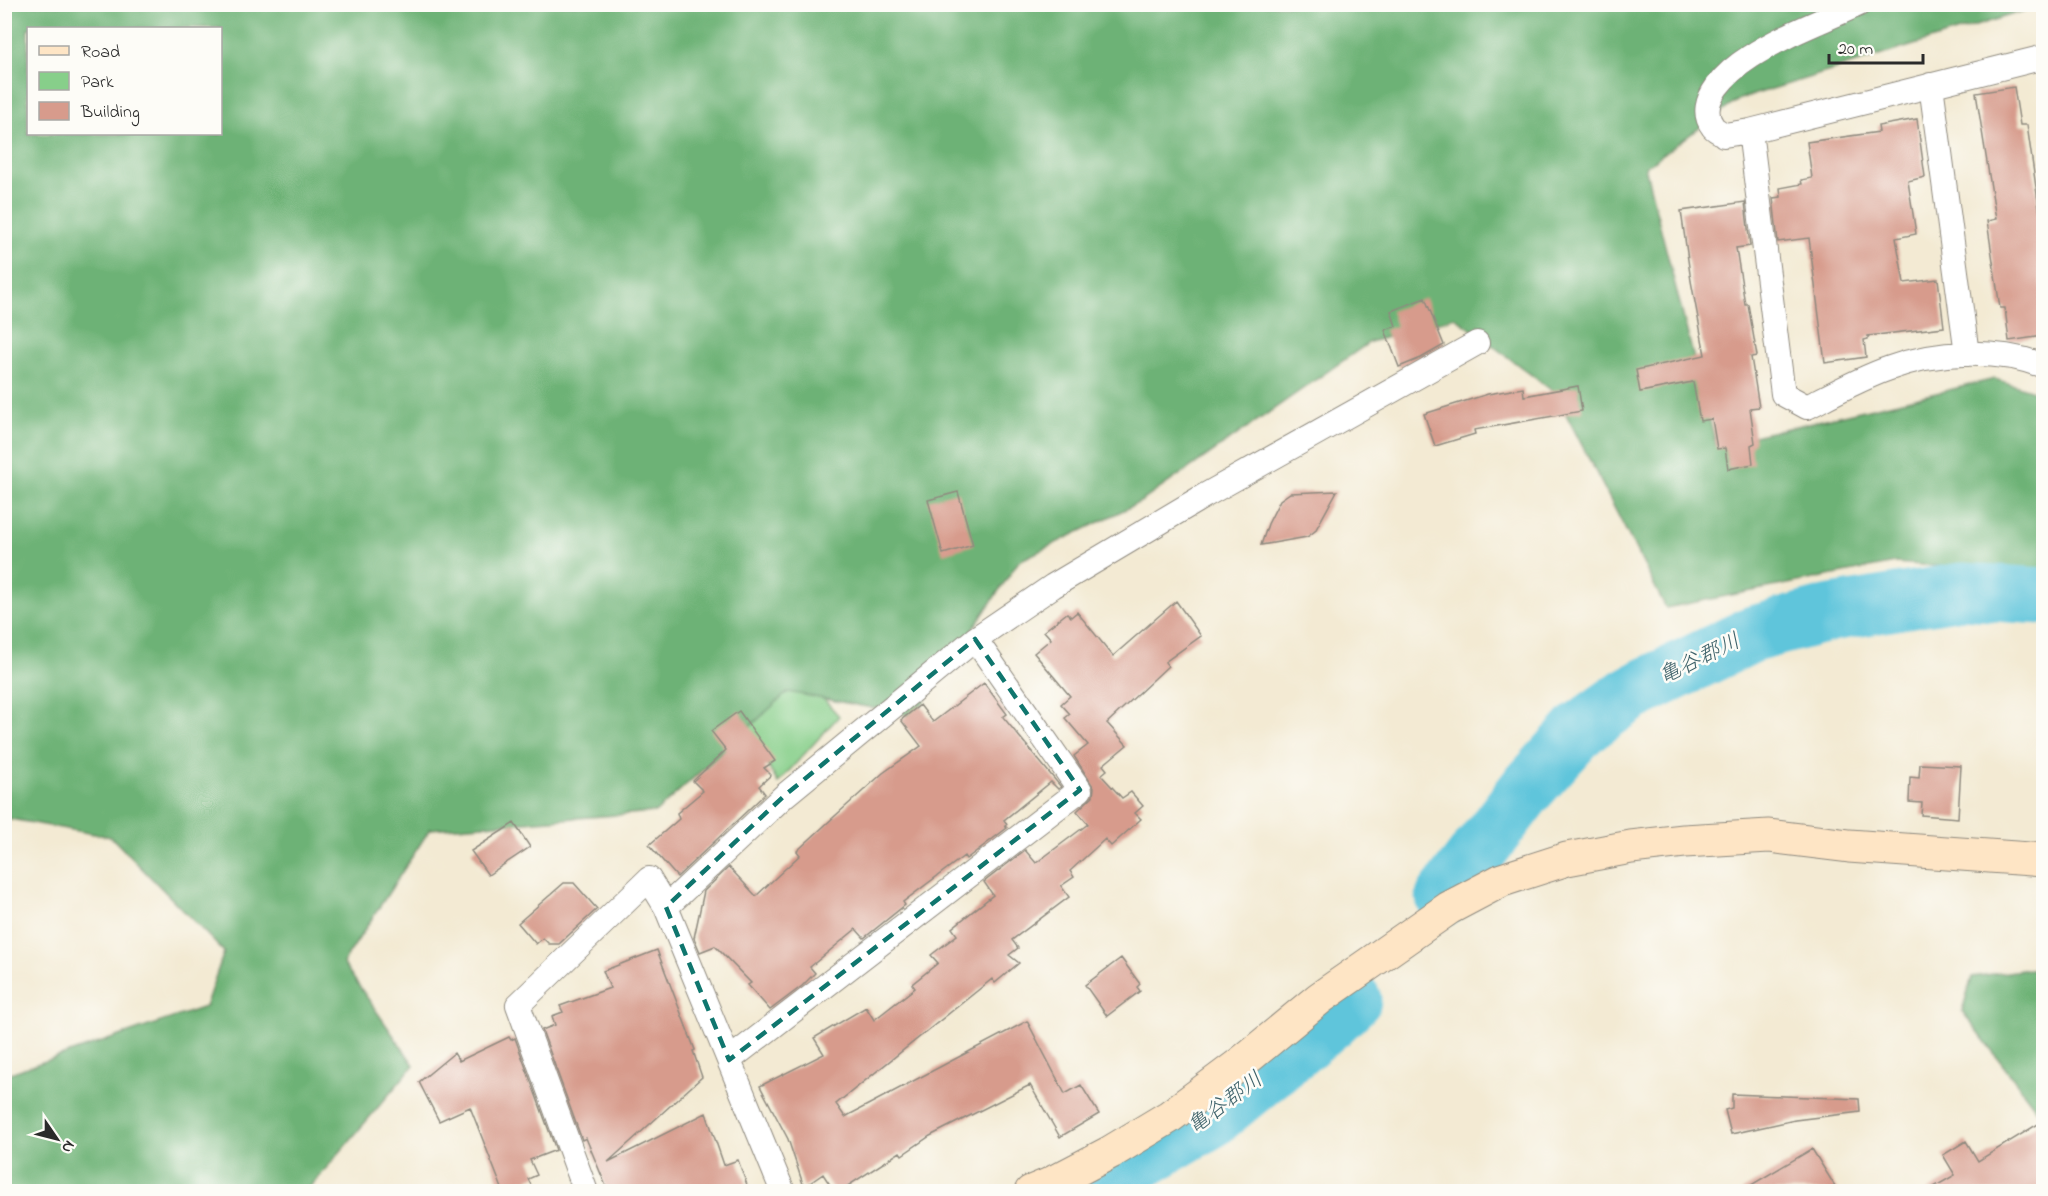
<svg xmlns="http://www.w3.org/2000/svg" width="2048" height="1196" font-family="'Indie Flower','Klee One',sans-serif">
	<rect width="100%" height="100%" fill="#fdfcf7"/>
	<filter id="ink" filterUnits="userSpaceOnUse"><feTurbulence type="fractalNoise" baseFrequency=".0167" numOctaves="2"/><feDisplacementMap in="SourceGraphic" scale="12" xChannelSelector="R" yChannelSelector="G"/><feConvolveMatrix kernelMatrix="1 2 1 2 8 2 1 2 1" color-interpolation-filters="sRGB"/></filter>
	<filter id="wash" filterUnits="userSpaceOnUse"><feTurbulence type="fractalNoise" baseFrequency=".008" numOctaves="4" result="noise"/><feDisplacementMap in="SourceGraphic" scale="24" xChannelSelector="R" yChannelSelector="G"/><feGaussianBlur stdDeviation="1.35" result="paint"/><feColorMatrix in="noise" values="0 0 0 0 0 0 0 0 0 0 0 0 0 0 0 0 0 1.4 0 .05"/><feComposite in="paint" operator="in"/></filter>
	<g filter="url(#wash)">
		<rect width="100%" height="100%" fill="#f3ead3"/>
		<path fill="#87cf8a" stroke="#597d5a" stroke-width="1.5" d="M777,647L839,716L778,783L730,705Z"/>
		<path fill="#6db276" stroke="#4c6e50" stroke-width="1.5" fill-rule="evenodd" d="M5,5H2043L1740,99L1645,167L1716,445L1995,379L2043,394V574L1895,563L1666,608L1555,393L1455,317L1370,342L1142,501L1019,561L914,716L788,692L656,812L430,829L343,963L414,1065L307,1191H5L4,1075L205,1007L224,952L111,837L5,818ZM28,28H220V134H28Z
			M2043,967H2044L2043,1118L1962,1011L1972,977Z"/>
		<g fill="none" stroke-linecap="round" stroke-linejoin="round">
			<path stroke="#5ec5db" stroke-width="57" d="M1444,897L1525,791L1581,729L1630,694L1753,634L1831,613L1961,591L2044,596
				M1088,1192L1211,1120L1331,1021L1353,1000"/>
		</g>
		<g id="blocks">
			<path fill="#d79b8c" d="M2014,87L2020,125H2027L2040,215L2043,214V241L2039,243L2042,264H2039L2043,298V336L2009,341L2005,308H2000L1987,221L1996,219L1976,93Z
				M1917,119L1925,177L1908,181L1916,234L1896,238L1904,283L1938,279L1944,327L1868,336V339L1864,340L1866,357L1825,363L1809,238L1778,242L1773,198L1781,197L1780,188L1802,184L1801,180L1812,178L1807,142L1879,132L1878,126Z
				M1745,202L1750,246L1736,248L1745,304H1748L1757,356L1751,357L1759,407L1750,408L1755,443L1751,445L1753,464L1728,469L1725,448L1717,449L1712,419L1700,421L1693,382L1640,392L1636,370L1705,355L1691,281L1681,211Z
				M1425,298L1444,345L1421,358L1399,367L1385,330L1396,326L1391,311Z
				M1578,386L1582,411L1474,430L1475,434L1435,446L1424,414L1488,394L1523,388L1524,396Z
				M1337,491L1315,531L1307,537L1261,545L1268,524L1280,500L1290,493Z
				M958,492L973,545L943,554L928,500Z
				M1176,601L1201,636L1165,662L1168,666L1107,723L1127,745L1103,765L1107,770L1101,775L1122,798L1131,792L1143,806L1135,813L1141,819L1111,846L1105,839L1070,871L1074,877L1061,886L1069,897L1012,940L1018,948L1009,955L1019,963L995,983L992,979L836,1104L845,1117L1027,1021L1065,1094L1081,1085L1099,1114L1060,1137L1030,1085L930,1136L902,1155L900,1152L840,1191H834L823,1174L804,1187L788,1139L760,1086L824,1054L814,1038L866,1007L874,1020L915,988L912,984L938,963L931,955L957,935L952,928L993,895L984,882L1025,850L1036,863L1088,824L1077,811L1093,796L1094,788L1074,756L1088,745L1065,718L1070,714L1061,704L1070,696L1034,653L1051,639L1044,631L1067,613L1071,617L1077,612L1113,656Z
				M984,683L1007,714L1003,717L1061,787L1058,789L1051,782L1004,820L1007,824L1005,826L1007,828L966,859L964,856L903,902L905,905L864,938L856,929L810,967L815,973L802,986L770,1010L748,985L751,983L715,946L700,952L694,938L704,891L729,867L756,896L800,855L797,851L835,816L883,773L921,746L901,720L920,705L933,722Z
				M739,711L775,761L764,768L771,775L759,786L765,794L677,877L649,845L679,819L677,813L703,791L693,781L726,750L711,731Z
				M1920,764L1961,766L1958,818L1921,815L1922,803L1909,802L1910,777L1919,778Z
				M514,823L530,847L488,875L471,851Z
				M564,883H574L597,909L559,944H549L543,938L536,944L518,923Z
				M657,950L695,1050L693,1051L702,1077L608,1162L706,1113L724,1165L738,1160L747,1185L732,1190L733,1191H608L586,1138L582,1140L542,1030L555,1025L552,1016L563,1012L560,1006L610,988L603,971Z
				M1121,958L1140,984L1137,987L1140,991L1107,1016L1085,985Z
				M509,1037L511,1040L515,1038L556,1150L530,1160L537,1175L528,1179L534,1191H503L470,1107L439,1121L419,1082L454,1053L459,1061Z
				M1732,1094L1859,1099L1860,1112L1795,1120L1731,1134L1725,1110L1732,1108Z
				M2043,1121V1191H1927L1955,1175L1943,1155L1966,1141L1978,1161Z
				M1812,1149L1838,1191H1741Z"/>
		</g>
	</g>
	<g filter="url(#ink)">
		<use href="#blocks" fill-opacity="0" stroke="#8f8a7f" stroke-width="1.5"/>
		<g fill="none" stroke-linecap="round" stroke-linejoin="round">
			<g stroke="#8f8a7f" stroke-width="26">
				<path id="street" d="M2044,57L1750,131L1783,394L1807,407C1834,393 1861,378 1890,368C1936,351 1997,348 2044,366
					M1931,85L1967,354
					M1750,131L1724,135C1721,132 1715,130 1713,127C1693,101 1731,69 1750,57C1783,35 1823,21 1859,4
					M729,1060L1080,790L975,639
					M586,1192L518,1005L649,879L666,907
					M783,1192L666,907L784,796L975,639L1053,586L1204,496L1477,343"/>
			</g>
			<g stroke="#8f8a7f" stroke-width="35">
				<path id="secondary" d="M1031,1192L1048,1185L1111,1152L1169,1117L1240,1064L1320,998L1449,908L1502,880L1567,859L1631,847L1684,841L1769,836L1849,846L2044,860"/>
			</g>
			<use href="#street" stroke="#fff" stroke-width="24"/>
			<use href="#secondary" stroke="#fee5c5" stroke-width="33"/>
		</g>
	</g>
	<path fill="none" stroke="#0f766e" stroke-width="4.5" stroke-dasharray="12 8" stroke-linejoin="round" d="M975,639L1080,790L729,1060L666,907L784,796Z"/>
	<g text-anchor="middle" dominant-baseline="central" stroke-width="5" stroke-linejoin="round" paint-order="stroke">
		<g font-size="22" font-style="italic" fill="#3d6169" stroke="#fdfcf7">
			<text transform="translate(1700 660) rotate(-26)">亀谷郡川</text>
			<text transform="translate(1226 1104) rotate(-37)">亀谷郡川</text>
		</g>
	</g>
	<rect width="2048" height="1196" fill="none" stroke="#fdfcf7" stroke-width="24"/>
	<rect x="27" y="27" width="195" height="108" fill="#fdfcf7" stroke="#a9a8a5" stroke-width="1.5"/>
	<rect x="39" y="46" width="30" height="9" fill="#fee5c5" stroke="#a9a8a5" stroke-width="1.5"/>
	<text x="81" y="57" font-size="18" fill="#2b2b2b">Road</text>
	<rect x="39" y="72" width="30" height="18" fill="#87cf8a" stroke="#a9a8a5" stroke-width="1.5"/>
	<text x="81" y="87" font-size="18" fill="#2b2b2b">Park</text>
	<rect x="39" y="102" width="30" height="18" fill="#d79b8c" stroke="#a9a8a5" stroke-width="1.5"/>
	<text x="81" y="117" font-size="18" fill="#2b2b2b">Building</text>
	<g transform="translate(57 1139) rotate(125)" stroke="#fdfcf7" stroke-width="4.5" paint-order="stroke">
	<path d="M0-4.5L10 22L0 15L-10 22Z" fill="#2b2b2b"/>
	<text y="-9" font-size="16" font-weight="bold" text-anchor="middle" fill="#2b2b2b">N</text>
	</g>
	<path d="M1829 54v9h94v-9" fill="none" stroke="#2b2b2b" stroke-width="3"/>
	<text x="1838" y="54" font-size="18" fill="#2b2b2b" stroke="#fdfcf7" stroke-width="4.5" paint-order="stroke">20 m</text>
</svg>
